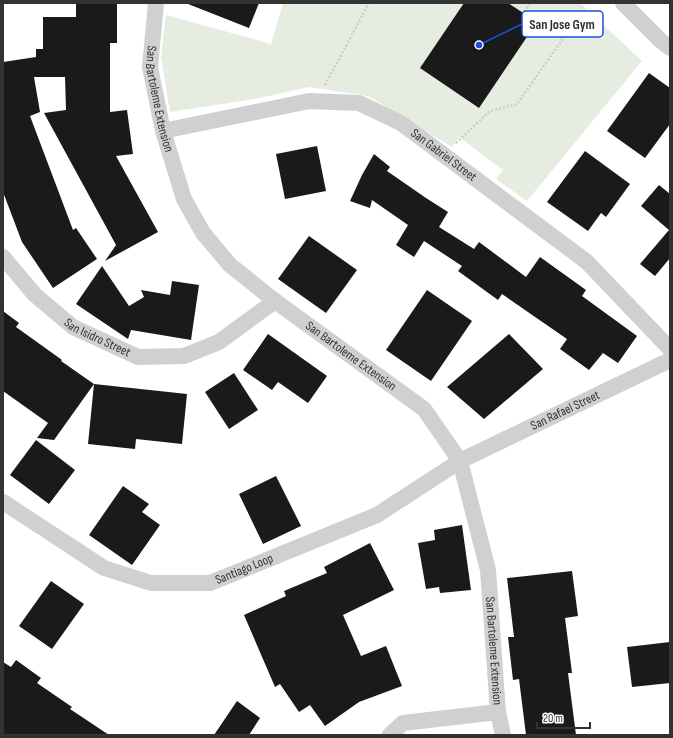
<svg xmlns="http://www.w3.org/2000/svg" width="673" height="738" font-family="'Sofia Sans Condensed',sans-serif">
	<rect width="100%" height="100%" fill="#fff"/>
	<path fill="#e6ecdf" d="M283,3H580L642,61L527,201L496,179L503,170L459,137L452,147L368,96L309,87L255,99L170,112L161,57L166,15L271,44Z"/>
	<path fill="#1a1a1a" d="M76,3H117V43H110V112L127,110L133,154L116,156L158,232L105,261L116,245L44,113L66,110L65,77H34L40,112L30,116L73,230L76,228L97,259L53,288L22,242L3,192V62L36,57V49H43V17H76Z
		M188,3H259L249,28L188,4Z
		M464,3H508L537,22L479,108L420,68Z
		M649,73L670,88V124L645,158L607,131Z
		M317,146L326,191L285,199L276,154Z
		M585,151L630,184L606,217L601,213L588,231L547,202Z
		M374,154L390,167L387,171L426,198L448,212L439,227L474,249L479,242L526,277L540,257L586,290L582,296L637,336L618,363L603,353L589,370L560,349L567,339L502,294L498,300L458,271L462,266L424,241L414,257L396,245L408,225L372,200L370,208L350,201L362,175Z
		M659,185L670,194V258L655,276L640,264L669,230L641,206Z
		M309,236L357,270L326,313L278,279Z
		M102,266L129,306L144,297L141,290L170,295L172,281L199,285L191,340L131,330L128,339L76,304Z
		M427,290L472,321L431,381L386,350Z
		M3,311L19,323L16,327L62,360L61,361L94,384L54,440L37,438L48,423L3,391Z
		M268,334L327,376L308,403L278,382L272,390L243,370Z
		M509,334L543,369L484,419L447,387Z
		M234,373L258,410L229,429L205,392Z
		M94,384L187,394L182,444L136,439L135,449L88,444Z
		M36,440L75,470L49,504L10,475Z
		M276,476L301,526L263,544L239,494Z
		M123,486L149,504L142,512L160,525L132,565L89,535Z
		M462,525L471,590L440,593L439,587L426,589L418,543L435,540L434,530Z
		M370,543L394,590L343,615L361,656L386,646L402,686L359,702L325,726L310,705L299,712L280,684L275,687L244,615L286,596L284,591L327,573L324,567Z
		M572,571L578,616L565,618L572,673H568L576,735H526L519,679L513,680L508,637H514L507,578Z
		M51,581L84,604L52,649L19,626Z
		M670,642V683L632,687L627,647Z
		M16,660L41,678L37,683L72,707L70,709L109,735H3V662L11,667Z
		M237,701L260,718L249,735H214Z"/>
	<g fill="none" stroke-linecap="round" stroke-linejoin="round">
		<path stroke="#cdcdcd" stroke-width="2.5" stroke-dasharray="2 2" stroke-linecap="butt" d="M325,85L369,3
			M456,143L490,111L517,104L567,33L525,11L530,3"/>
		<g stroke="#d0d0d0" stroke-width="16">
			<path id="s1" d="M156,3L150,67L163,131L184,199L203,233L230,265L275,301L424,409L460,461L488,570L498,712L503,735"/>
			<path d="M623,3L661,41L670,48"/>
			<path id="s2" d="M163,131L309,101L359,103L401,123L587,262L670,349"/>
			<path id="s3" d="M3,257L35,295L73,327L138,357L184,356L219,342L275,301"/>
			<path id="s4" d="M3,502L104,568L151,583H210L377,515L460,461L670,360"/>
			<path d="M390,735L403,723L498,712"/>
		</g>
	</g>
	<g text-anchor="middle" dominant-baseline="central" stroke-width="4" stroke-linejoin="round" paint-order="stroke">
		<g font-size="13" fill="#333" stroke="#fff">
			<text stroke="none"><textPath href="#s1" startOffset="97">San Bartoleme Extension</textPath></text>
			<text stroke="none"><textPath href="#s2" startOffset="299">San Gabriel Street</textPath></text>
			<text stroke="none"><textPath href="#s3" startOffset="126">San Isidro Street</textPath></text>
			<text stroke="none"><textPath href="#s1" startOffset="433">San Bartoleme Extension</textPath></text>
			<text stroke="none"><textPath href="#s4" startOffset="625">San Rafael Street</textPath></text>
			<text stroke="none"><textPath href="#s4" startOffset="266">Santiago Loop</textPath></text>
			<text stroke="none"><textPath href="#s1" startOffset="780">San Bartoleme Extension</textPath></text>
		</g>
	</g>
	<path fill="none" stroke="#1d4ed8" stroke-width="1.5" d="M479 45L522 24"/>
	<circle fill="#1d4ed8" stroke="#fff" stroke-width="1.5" cx="479" cy="45" r="4"/>
	<rect fill="#fff" stroke="#1d4ed8" stroke-width="1.5" x="522" y="11" width="81" height="26" rx="4"/>
	<g font-size="14" text-anchor="middle" font-weight="bold" fill="#333">
		<text x="562" y="29">San Jose Gym</text>
	</g>
	<rect width="673" height="738" fill="none" stroke="#333333" stroke-width="8"/>
	<path d="M537 722v6h53v-6" fill="none" stroke="#333333" stroke-width="2"/>
	<text x="543" y="722" font-size="12" fill="#333333" stroke="#ffffff" stroke-width="3" paint-order="stroke">20 m</text>
</svg>
